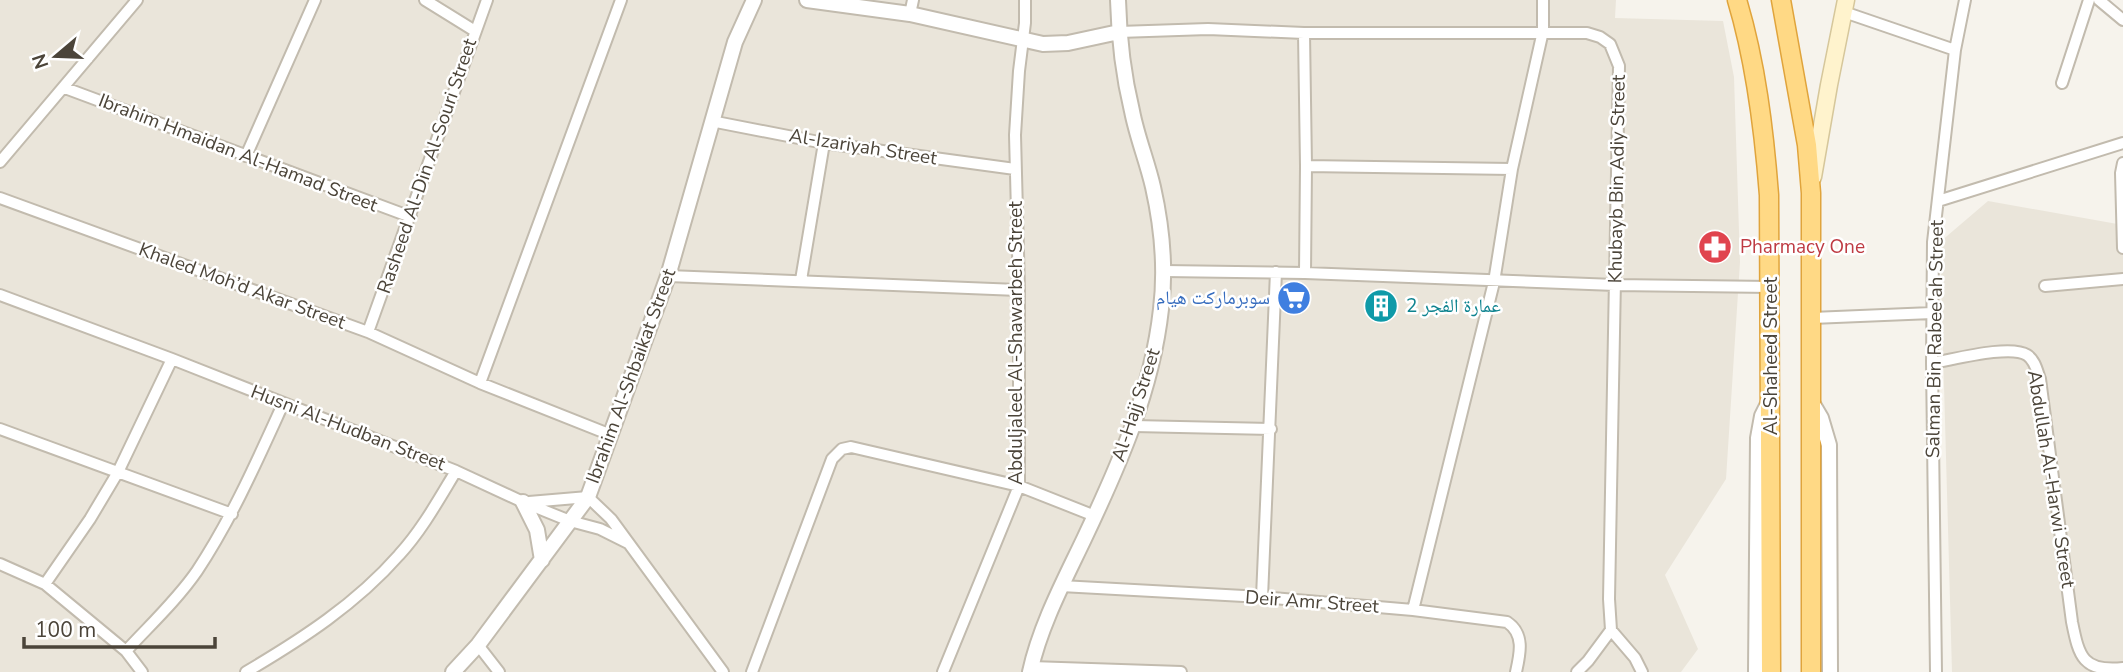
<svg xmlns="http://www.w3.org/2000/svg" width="2123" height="672" font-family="'Nunito Sans','Noto Naskh Arabic',sans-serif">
	<rect width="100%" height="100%" fill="#f6f3ec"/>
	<path fill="#eae5da" d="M0,0H1616L1615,18L1723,21L1734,77L1740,262L1726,479L1665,575L1698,649L1681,672H0Z
		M1988,201L2123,225V672H1952L1940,242Z"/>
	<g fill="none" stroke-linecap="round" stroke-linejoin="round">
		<g stroke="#c2bbae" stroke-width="14">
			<path id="minor" d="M425,0L475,31
				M2099,0L2123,20
				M1844,12L1955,50
				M910,14L913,0
				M1119,32L1208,29L1304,33H1587L1600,37L1610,44L1619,66L1609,599L1611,630L1588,661L1577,672
				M1304,33L1306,166L1305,273
				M2062,83L2089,0
				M65,88L411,217
				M711,121L824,143L1015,169
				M246,156L315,0
				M0,162L137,0
				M2123,163L2121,173L2123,248
				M1306,166L1512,169
				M0,198L368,332L480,383L611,435
				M1938,201L2123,143
				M1164,271L1305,273L1615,285L1771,287
				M668,276L1019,290
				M801,280L824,143
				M2045,286L2123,279
				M0,295L172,359L456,471L523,502L570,521L600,529L628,543
				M1812,318L1932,313
				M368,332L487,0
				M1932,363C1952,360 2010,344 2027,355C2035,360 2037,371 2040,379L2072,622C2079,657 2083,672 2123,668
				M480,383L621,0
				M1134,426L1271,429
				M0,429L232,514
				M529,502L588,497L611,519L723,672
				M0,564L45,584L126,651L142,672
				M45,584L90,519L118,472L172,359
				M1061,586L1262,597L1413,610L1507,622C1525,634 1520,654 1516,672
				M1262,597L1276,272
				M1413,610L1494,282L1512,169L1543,31V0
				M1611,630L1635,658L1642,672
				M478,645L499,672
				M126,651C150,625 177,600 197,571C232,518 257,461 283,404
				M1031,667L1181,672
				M246,672C302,639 356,604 399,555C422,530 439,499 456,471
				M752,672L832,459L842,449L851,447L1019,486L1095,516
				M943,672L1019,486V290L1015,135L1019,71L1025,23V0
				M1936,672L1932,363L1933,242L1955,50L1965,0"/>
		</g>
		<g stroke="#c2bbae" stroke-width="18">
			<path id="tertiary" d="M807,0L910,14L1043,44L1068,43L1119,32
				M1811,401L1821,418L1829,445L1830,672
				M523,502L537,530L542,560
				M453,672L478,645L588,497L668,276L735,42L754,0
				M1030,672C1040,626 1064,581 1084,539C1119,465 1152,391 1161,309C1166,268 1162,227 1153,187C1147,161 1137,137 1132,111C1123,74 1119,38 1118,0
				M1756,672L1758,438L1762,416L1769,402"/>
		</g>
		<g stroke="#d6c79b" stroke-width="19">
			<path id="secondary" d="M1813,177L1829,85L1846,0"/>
		</g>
		<g stroke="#e0a43c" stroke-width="21">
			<path id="trunk" d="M1737,0C1756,63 1764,130 1769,195L1771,672
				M1781,0L1807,145L1811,193V672"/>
		</g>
		<use href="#minor" stroke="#fff" stroke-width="10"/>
		<use href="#tertiary" stroke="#fff" stroke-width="14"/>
		<use href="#secondary" stroke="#fff3cd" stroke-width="16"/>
		<use href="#trunk" stroke="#ffd985" stroke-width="18"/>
	</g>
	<defs>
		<g id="pharmacy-disc" transform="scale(1.75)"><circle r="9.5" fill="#e0444e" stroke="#fff"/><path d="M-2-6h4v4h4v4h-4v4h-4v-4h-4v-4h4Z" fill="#fff"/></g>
		<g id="supermarket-disc" transform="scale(1.75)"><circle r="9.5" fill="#3f7fe0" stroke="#fff"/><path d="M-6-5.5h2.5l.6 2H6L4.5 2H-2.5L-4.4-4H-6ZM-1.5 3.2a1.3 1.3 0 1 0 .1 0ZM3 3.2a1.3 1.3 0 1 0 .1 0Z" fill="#fff"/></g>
		<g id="building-disc" transform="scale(1.75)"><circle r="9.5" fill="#0f9aa8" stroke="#fff"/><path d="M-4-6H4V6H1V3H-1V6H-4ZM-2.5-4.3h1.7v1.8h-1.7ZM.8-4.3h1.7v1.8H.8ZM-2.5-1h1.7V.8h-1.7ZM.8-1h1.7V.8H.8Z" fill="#fff"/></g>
	</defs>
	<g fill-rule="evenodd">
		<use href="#pharmacy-disc" x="1715" y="247"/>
		<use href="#supermarket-disc" x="1294" y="298"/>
		<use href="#building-disc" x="1381" y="306"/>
	</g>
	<g text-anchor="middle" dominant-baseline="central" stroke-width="5" stroke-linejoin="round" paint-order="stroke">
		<g font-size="19" fill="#4b4439" stroke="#fff">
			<text transform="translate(863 147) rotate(9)">Al-Izariyah Street</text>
			<text transform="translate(238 153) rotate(21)">Ibrahim Hmaidan Al-Hamad Street</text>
			<text transform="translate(427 166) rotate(-71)">Rasheed Al-Din Al-Souri Street</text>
			<text transform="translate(1617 179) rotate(-89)">Khubayb Bin Adiy Street</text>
			<text transform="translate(242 286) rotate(20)">Khaled Moh’d Akar Street</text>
			<text transform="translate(1935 339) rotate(-89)">Salman Bin Rabee'ah Street</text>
			<text transform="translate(1016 343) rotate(-90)">Abduljaleel Al-Shawarbeh Street</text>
			<text transform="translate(1771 356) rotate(-90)">Al-Shaheed Street</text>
			<text transform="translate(631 376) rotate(-70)">Ibrahim Al-Shbaikat Street</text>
			<text transform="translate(1136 405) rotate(-72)">Al-Hajj Street</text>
			<text transform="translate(348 428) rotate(21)">Husni Al-Hudban Street</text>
			<text transform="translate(2051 479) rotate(81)">Abdullah Al-Harwi Street</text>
			<text transform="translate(1312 602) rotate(4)">Deir Amr Street</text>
		</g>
		<g font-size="19" fill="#be3a42" stroke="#fff" text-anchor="start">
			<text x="1740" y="247">Pharmacy One</text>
		</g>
		<g font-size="19" fill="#366cbe" stroke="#fff" text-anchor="end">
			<text x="1270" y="298">سوبرماركت هيام</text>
		</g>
		<g font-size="19" fill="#0d838f" stroke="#fff" text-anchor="start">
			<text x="1406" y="306">عمارة الفجر 2</text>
		</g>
	</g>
	<g transform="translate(56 56) rotate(251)" stroke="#ffffff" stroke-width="5" paint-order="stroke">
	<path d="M0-5L12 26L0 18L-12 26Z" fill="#4b4439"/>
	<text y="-10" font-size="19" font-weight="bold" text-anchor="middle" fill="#4b4439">N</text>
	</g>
	<path d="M24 637v10h191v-10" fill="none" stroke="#4b4439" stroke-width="3.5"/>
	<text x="35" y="637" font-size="21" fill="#4b4439" stroke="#ffffff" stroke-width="5" paint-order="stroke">100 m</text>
</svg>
